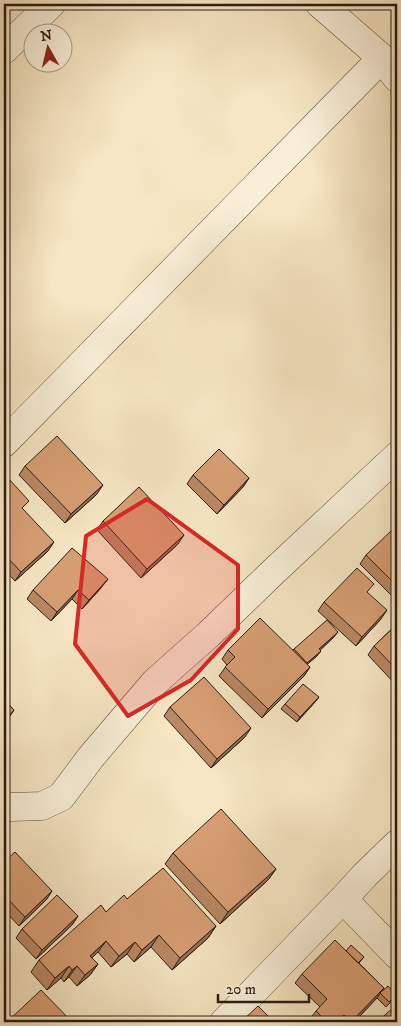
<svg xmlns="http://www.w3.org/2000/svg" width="401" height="1026" font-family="'IM FELL DW Pica',serif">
	<rect width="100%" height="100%" fill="#f6e6c3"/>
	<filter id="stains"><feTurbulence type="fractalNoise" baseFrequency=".004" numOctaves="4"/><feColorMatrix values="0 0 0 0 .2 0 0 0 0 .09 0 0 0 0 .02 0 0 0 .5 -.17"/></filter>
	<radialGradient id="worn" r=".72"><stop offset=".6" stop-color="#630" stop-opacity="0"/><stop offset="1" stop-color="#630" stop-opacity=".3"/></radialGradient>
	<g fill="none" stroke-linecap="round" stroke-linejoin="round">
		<g stroke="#5c4e40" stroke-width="29">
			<path id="street" d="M320,4L382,58L397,78
				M4,50L51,4
				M4,443L382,58
				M4,806L12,807L42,806L61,797L91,757L155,682L209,634L271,574L397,456
				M343,899L397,955
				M224,1022L343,899L365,875L397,844"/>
		</g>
		<use href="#street" stroke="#f9efd8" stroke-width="28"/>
	</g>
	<path fill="#b98864" stroke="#291c14" d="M25,466L97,494L65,523L19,475Z
		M193,475L249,478L243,487L217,514L187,484Z
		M4,482L23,510L48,551L15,581L4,569Z
		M103,521L178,544L141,578L97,530Z
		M397,534V593L393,597L360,564L366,555Z
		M101,588L82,609L72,599L51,621L27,599L33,590Z
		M368,593L381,619L356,646L318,611L324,602Z
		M397,624V686L368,655L374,646Z
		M334,637L320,650L317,656L307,664L310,667L304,676L262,718L219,676L227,665L222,659L228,650H293L294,649Z
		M319,697L315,702L297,722L281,709L285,704Z
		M170,707L245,737L211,768L164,716Z
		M173,853L276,869L268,880L220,924L165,864Z
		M4,862L52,891L46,900L19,926L4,910Z
		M127,899L216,926L208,938L172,970L151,947L134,962L127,954L111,967L98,952L92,958L98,964L90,975L77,986L69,977L64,982L61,978L47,990L31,972L39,960L106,912Z
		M78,916L72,925L36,959L16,938L22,929Z
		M346,951L364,957L359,963L384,988L382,992L396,995L393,1000L386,1007L377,998L354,1022H306L309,1020L316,1011L320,1007L295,983L302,974Z"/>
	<path fill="#966f51" stroke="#291c14" d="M249,478L243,487L217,514L224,505Z
		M103,485L97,494L65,523L71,514Z
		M184,535L178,544L141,578L147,569Z
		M54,542L48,551L15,581L21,572Z
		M108,579L101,588L82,609L89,600Z
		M78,590L72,599L51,621L57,612Z
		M387,610L381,619L356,646L362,637Z
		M338,632L334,637L316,654L319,649Z
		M321,651L317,656L303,668L307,663Z
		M310,667L304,676L262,718L268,709Z
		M319,697L315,702L297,722L300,717Z
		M14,710L8,719L4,724V721Z
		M251,728L245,737L211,768L217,759Z
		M276,869L268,880L220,924L228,912Z
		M52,891L46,900L19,926L25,917Z
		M78,916L72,925L36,959L42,950Z
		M216,926L208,938L172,970L180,958Z
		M159,935L151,947L134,962L142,950Z
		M106,941L98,952L82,967L90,956Z
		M135,942L127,954L111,967L119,956Z
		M98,964L90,975L77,986L85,975Z
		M69,966L61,978L47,990L55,978Z
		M77,966L69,977L64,982L72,970Z
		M384,988L377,998L354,1022H351Z"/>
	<path fill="#d79e74" stroke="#291c14" d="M57,436L103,485L71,514L25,466Z
		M219,449L249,478L224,505L193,475Z
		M8,478L29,501L22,508L54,542L21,572L4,554V482Z
		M139,487L184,535L147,569L103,521Z
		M393,529L397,534V586L366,555Z
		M72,548L108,579L89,600L78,590L57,612L33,590Z
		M357,568L374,584L367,592L387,610L362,637L324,602Z
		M260,618L310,667L268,709L225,667L235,657L228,650Z
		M327,620L338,632L319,649L321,651L307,663L294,649Z
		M397,624V670L374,646Z
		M204,677L251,728L217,759L170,707Z
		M303,684L319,697L300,717L285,704Z
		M4,699L14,710L4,721Z
		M221,809L276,869L228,912L173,853Z
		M15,852L52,891L25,917L4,895V862Z
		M163,868L216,926L180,958L159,935L142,950L135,942L119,956L106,941L90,956L98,964L85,975L77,966L72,970L69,966L55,978L39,960L101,905L106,912L124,895L127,899Z
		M57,895L78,916L42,950L22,929Z
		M335,940L384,988L351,1022L344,1015L336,1022H327L316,1011L327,999L302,974Z
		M351,945L364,957L358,963L346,951Z
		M388,986L396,995L389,1002L380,993Z
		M41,990L72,1022H7Z
		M258,1006L274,1022H241Z
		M394,1007L397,1011V1022H377Z
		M309,1019L312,1022H306Z"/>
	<path fill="#d62828" fill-opacity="0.2" stroke="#d62828" stroke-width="4" stroke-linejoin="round" d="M147,499L238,565V629L191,680L128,716L75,644L86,536Z"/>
	<rect width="401" height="1026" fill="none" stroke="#f6e6c3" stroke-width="20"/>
	<rect x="5" y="5" width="391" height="1016" fill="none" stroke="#291c14" stroke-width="2.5"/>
	<rect x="10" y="10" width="381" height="1006" fill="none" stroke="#291c14"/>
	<g transform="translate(48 48) rotate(352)"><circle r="24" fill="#f9efd8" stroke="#a69b8a"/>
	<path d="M0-4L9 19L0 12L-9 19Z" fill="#8f2418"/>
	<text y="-8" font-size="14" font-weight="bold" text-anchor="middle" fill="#291c14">N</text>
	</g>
	<path d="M218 994v8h91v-8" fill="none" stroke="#291c14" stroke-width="2.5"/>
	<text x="226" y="994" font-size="15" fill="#291c14" stroke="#f9efd8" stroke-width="4" paint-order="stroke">20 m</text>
	<rect width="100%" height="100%" filter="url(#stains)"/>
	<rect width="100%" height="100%" fill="url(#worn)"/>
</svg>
